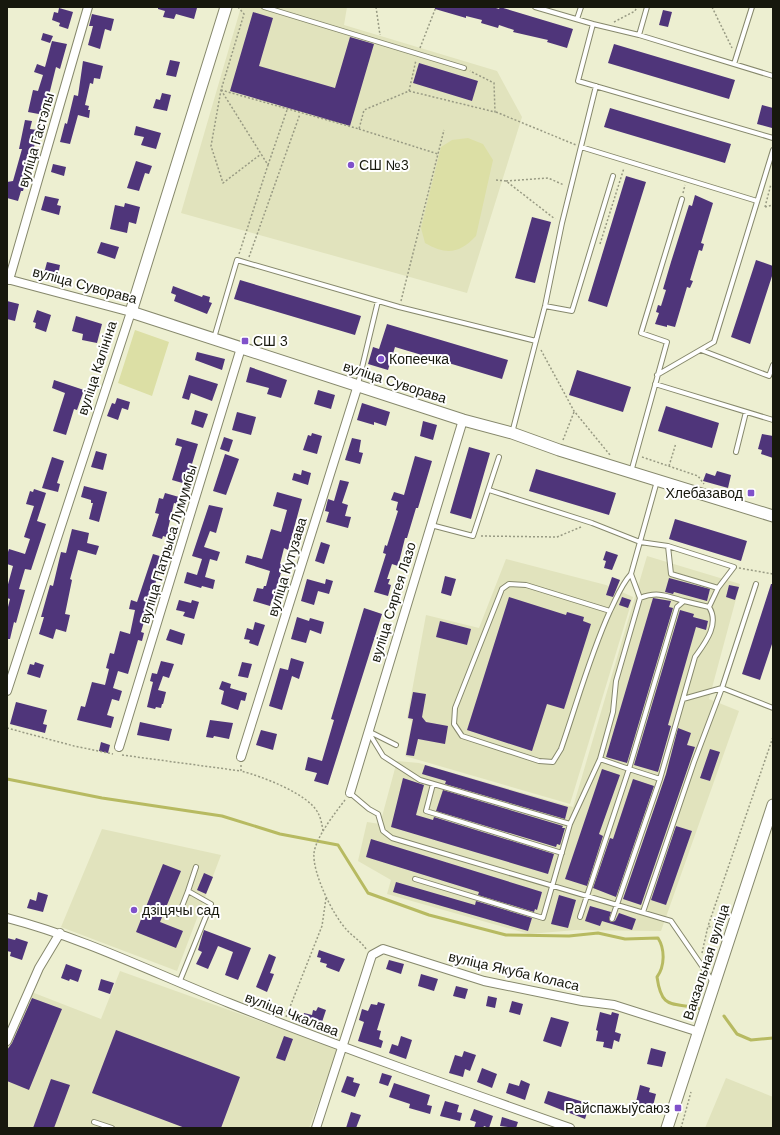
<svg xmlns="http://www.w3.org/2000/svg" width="780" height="1135" font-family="'DM Sans',sans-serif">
	<rect width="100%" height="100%" fill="#edefd1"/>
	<path fill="#e1e3bd" d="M241,7H347L344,25L497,71L522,117L467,293L181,213Z
		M647,556L740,584L709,699L739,711L661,931L576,930L529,934L387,894L391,880L358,861L367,822L380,824L397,761L419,763L573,807Z
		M506,559L606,585L633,597L570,804L405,756L412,721L407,718L426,615L479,628Z
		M102,829L221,855L177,971L61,927Z
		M120,971L338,1049L309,1128H7V1046L29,991L101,1019Z
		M726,1078L773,1097V1128H705Z"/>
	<path fill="#dcdfa5" d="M468,138L483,144L493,160L476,236C459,254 446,255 425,243L421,228L441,147L452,140Z
		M135,330L169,342L152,396L118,383Z"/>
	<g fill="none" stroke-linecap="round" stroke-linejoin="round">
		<path stroke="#b7ba61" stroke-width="3" d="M7,779L102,798L222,816L280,834L338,845L368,893L429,915L506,935L569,936L598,933L625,939L658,938C665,949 665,966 657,977C662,1012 673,1001 700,1009
			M724,1016L737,1034L751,1040L773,1038"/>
	</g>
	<path fill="#4f357a" d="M158,7H192L197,8L194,19L176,14L174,19L163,17L165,11L158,9Z
		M435,7H493L499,9L500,7L573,29L567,48L547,42L548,40L513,32L514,30L499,25L498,28L481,23L482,20L466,16V18L435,9Z
		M59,8L73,12L68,29L59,26L60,23L52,20L54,12L58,13Z
		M663,10L672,12L668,27L659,25Z
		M253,12L273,18L259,66L335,88L350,37L374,44L350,126L230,91Z
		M92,14L114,19L111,31L105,29L100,49L88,45L93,26H89Z
		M43,33L53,36L50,43L41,40Z
		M52,41L67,44L60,69L56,67L44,115L28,112L33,90L38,91L43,75L34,72L37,64L45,67Z
		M614,44L735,80L729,99L608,63Z
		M170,60L180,62L176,77L166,75Z
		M83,61L103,66L100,79L94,78L93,84L90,83L85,105L89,106L88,110H90L89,118L78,115L70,144L60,142L65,123L67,124L74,95L78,96Z
		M419,63L478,81L472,101L413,83Z
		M162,93L171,95L167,111L153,108L156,99L160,100Z
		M762,105L773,108L772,128L757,124Z
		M610,108L731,144L725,163L604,127Z
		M25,120L32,121L30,129L38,130L31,160L28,159L21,183L25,184L23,191H21L18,201L7,198V182L13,181L22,149H19Z
		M136,126L161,133L156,149L141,145L144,137L134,135Z
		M136,161L152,166L149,174L145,173L139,191L127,188Z
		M53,164L66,167L64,176L51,172Z
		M626,176L646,182L607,307L588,301Z
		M695,195L713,203L701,243L704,244L702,251L699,250L690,280L693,281L690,288L687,287L675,327L667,325V327L655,324L659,313L656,312L658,305L661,306L666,290L663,289L671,262L689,205L692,206Z
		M45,196L59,199L57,205L61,206L59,215L41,210Z
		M125,203L140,207L136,224L129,222L127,233L110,229L115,205L124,207Z
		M532,217L551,222L535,283L515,278Z
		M101,242L119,247L115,259L97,253Z
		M756,260L773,266V273L750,344L731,337Z
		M47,262L60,265L57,281L43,277Z
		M240,280L361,316L355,335L234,299Z
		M173,286L202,297L203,295L210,297L209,302L212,303L207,314L174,301L176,295L171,293Z
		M7,301L19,304L15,321L7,319Z
		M37,310L51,315L46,332L35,328L36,323L33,322Z
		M76,316L102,324L97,343L82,340L83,334L72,331Z
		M387,324L508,360L502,379L395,347L388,370L368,364L373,347L379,349Z
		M197,352L225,359L222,370L195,360Z
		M250,367L287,380L281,398L267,394L269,388L246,382Z
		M577,370L631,387L623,412L569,395Z
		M189,375L218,384L212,401L191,393L189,400L182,398Z
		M54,380L84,390L77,410L74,409L66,435L53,431L65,393L52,388Z
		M318,390L335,395L331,409L314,404Z
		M117,398L130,402L128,410L122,408L118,420L107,416L112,403L115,404Z
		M362,403L390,412L386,426L374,422V425L357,420Z
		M666,406L719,423L712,448L658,431Z
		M195,410L208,414L203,428L191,424Z
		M237,412L256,417L251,435L232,430Z
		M423,421L437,425L433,440L420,436Z
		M312,433L322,436L317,454L303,450L308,435L311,436Z
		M762,434L773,436V458L761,454L762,450L758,449Z
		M224,437L233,440L229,452L220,449Z
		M177,438L198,444L186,484L172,480L182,447L175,445Z
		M352,438L361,440L359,452L363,453L360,464L345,460Z
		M469,447L490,453L471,519L450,513Z
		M96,451L107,454L103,470L91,467Z
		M225,454L239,459L226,495L213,491Z
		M415,456L432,461L418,508H416L407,538H405L398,566L392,564L387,579H390L388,584L391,585L388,596L374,592L386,554L383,553L385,545L387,546L398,511L396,510L398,502L391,500L394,492L404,495Z
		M52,457L64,461L57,483L60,484L58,492L42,488Z
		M536,469L616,493L609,515L529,491Z
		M302,470L311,473L308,485L292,480L294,473L301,475Z
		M717,471L731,475L728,488L703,481L706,473L715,476Z
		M340,480L349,482L342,503L348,505L345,516L351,517L348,528L326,522L329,512L325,511L328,499L334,501Z
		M84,486L107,492L99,522L89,519L93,503H91V500L81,497Z
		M34,489L46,493L37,521L46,524L31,570L25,569L19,589L25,590L16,623L14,622L10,639H7V611L10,599L7,598V588L13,566L7,564V555L9,549L25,554L30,539L24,537L34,506L26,504L30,491L33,492Z
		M277,492L302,499L288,550L284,548L280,564L283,565L274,599H272L270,606L253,601L257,588L263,589L264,586H266L270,571L245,563L247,555L262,559L271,529L281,532L287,510L273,506Z
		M165,493L186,499L184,506L174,503L168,529L172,530L169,538L163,536L162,539L152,536L159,514L155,513L159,498L163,499Z
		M209,505L223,508L216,533L210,531L204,547L220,552L217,561L210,559L205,577L215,580L213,589L202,586L201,588L184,583L187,572L197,575L202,559L192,556Z
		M675,519L747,541L741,561L669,539Z
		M72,529L89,533L87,543L99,546L96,555L78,550L70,579L72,580L65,614L70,615L66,632L56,629L53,639L39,634L44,617H41L50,585L53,586L61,552L66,553Z
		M321,542L330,545L324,564L315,561Z
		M606,551L618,555L612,570L604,568L606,561L603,560Z
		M153,554L163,557L141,632L144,633L142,641L138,640L128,674L118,671L113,688L122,691L119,701L112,699L107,715L114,717L111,728L77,720L81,706L85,707L92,682L105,685L109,669L106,668L110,653L114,654L120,631L130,634L135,610L129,609L131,600L137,602Z
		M445,576L456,579L451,596L441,593Z
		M612,577L620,580L613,597L606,595Z
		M669,578L710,589L707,601L674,592L673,594L665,592Z
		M307,579L325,584L326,579L333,581L329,594L318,591L314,605L301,601Z
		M771,584H773V641L760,680L742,674Z
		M729,585L739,587L735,600L726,597Z
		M509,597L566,615L567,612L584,617L583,621L591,624L564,709L547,704L532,751L467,730Z
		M622,597L631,600L628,608L619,605Z
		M653,598L671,601L669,607L673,608L627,763L606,757Z
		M179,600L191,603L192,600L199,602L194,619L183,616L185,612L176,610Z
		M364,608L382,614L328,785L314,781L317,773L305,770L308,757L322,761L334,720L331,719Z
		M680,610L694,614L693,617L708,621L706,630L696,627L668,725L671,726L658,772L634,765Z
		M297,617L309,621L310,618L324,622L321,634L310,630L306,643L291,639Z
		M440,621L471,629L467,645L436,637Z
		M255,622L265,625L258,646L249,643L250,640L244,639L247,628L253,630Z
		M170,629L185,634L182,645L166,640Z
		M291,658L304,662L299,679L292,676L282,710L269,706L280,668L288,670Z
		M161,661L174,664L169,678L163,676L158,690L166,692L163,704H162L161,708L156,707L155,709L147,707L153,682L150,681L152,673L157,674Z
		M35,662L44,665L40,678L27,674L30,664L34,665Z
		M242,662L252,664L248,678L238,676Z
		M222,681L231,684L230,688L247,693L245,701L241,700L238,710L221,704L224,691L219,689Z
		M413,692L426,694L422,717L426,722L448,726L445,744L418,739L414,756L406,755L413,719L408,718Z
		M16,702L47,710L43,724L47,725L45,733L10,724Z
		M210,720L233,723L229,739L214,736L213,738L206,737Z
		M140,722L172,729L169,741L137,735Z
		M678,728L691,733L687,745L695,747L641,905L623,899L666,774Z
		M261,730L277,734L273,750L256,745Z
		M101,742L110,745L108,753L99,751Z
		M710,749L720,752L710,781L700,778Z
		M425,765L568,807L565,819L445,784L446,781L422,774Z
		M602,769L620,775L599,834L603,836L587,886L565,879Z
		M403,778L424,785L416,815L433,820L434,817L554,854L548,874L391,827Z
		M633,779L654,786L616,897L593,888L610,838L613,839Z
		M443,790L563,826L562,828H565L560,845L557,844L556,847L436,811Z
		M676,826L692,831L666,905L651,900Z
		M371,839L542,892L537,910L535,909L534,912L478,895L479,892L366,857Z
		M163,864L181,871L160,922L183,931L176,948L136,932Z
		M204,873L213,877L206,894L197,890Z
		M396,882L475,905L476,901L532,918L528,931L393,892Z
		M38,892L48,895L43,912L27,908L30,899L36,901Z
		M559,895L576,900L568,928L551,924Z
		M590,906L611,912L609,919L611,922L615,921L619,913L636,919L632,930L602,921L600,926L585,921Z
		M204,930L251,948L238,980L225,975L233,952L218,946L208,969L196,964L202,952L198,950Z
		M7,938L15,940L16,938L28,942L22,960L10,956L11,952L7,951Z
		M319,950L345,959L339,972L326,967L327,964L320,962L321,958L317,957Z
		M269,954L276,957L270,973L274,974L267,992L256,987Z
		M389,960L404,964L401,974L386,969Z
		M66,964L82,970L78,982L70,979L69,981L61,978Z
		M421,974L438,979L434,991L418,986Z
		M101,979L114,983L110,994L98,990Z
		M456,986L468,989L465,999L453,996Z
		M488,996L497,998L495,1008L486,1006Z
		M32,998L62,1009L29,1090L7,1081V1050L12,1043Z
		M512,1001L523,1004L520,1015L509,1012Z
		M378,1002L385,1004L377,1030L381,1031L379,1039L383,1041L381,1048L358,1041L364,1022L359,1020L362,1009L368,1011L371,1004L377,1005Z
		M318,1007L326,1010L320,1028L301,1022L304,1013L312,1015L313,1010L316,1011Z
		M600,1012L611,1015L612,1012L619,1014L615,1032L621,1034L619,1042L614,1040L612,1049L603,1047L604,1042L596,1041L598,1031L596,1030Z
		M551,1017L569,1022L561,1047L543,1041Z
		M116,1030L240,1077L221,1128H185L92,1093Z
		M284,1036L293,1039L285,1061L276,1058Z
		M401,1036L412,1040L406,1059L389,1053L392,1044L398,1046Z
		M651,1048L666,1052L662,1067L647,1064Z
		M464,1051L476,1055L470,1071L465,1069L463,1077L449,1073L455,1055L462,1057Z
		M482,1068L497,1074L492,1088L477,1082Z
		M382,1073L392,1076L388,1086L379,1083Z
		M347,1076L354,1078L353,1082L360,1084L355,1097L341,1092Z
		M51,1079L70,1085L54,1128H33Z
		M521,1080L530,1084L525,1100L506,1093L509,1083L519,1086Z
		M394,1083L430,1095L427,1105L432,1106L430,1114L409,1108L410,1104L389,1097Z
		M640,1085L650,1088L649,1092L656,1094L652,1110L635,1106Z
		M548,1091L590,1104L585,1119L544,1103Z
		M445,1101L459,1105L457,1112L462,1113L460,1121L440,1116Z
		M474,1109L493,1116L489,1128L484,1126L483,1128H474L476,1122L470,1120Z
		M351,1112L361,1115L356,1128H346Z
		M502,1117L518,1122L516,1128L500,1126Z"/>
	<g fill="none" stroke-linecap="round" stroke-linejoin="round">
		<g stroke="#86886c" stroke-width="6">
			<path id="service" d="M264,7L464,68
				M535,7L593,24
				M577,19L581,7
				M639,35L647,7
				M734,64L752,7
				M773,76L639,35L593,24L578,81L773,138
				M581,147L757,201
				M545,306L572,311L613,176
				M214,338L237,260L399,307L536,341
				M701,350L769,376L773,365
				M657,375L714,342L773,150
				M358,384L378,301
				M655,384L773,420
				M512,433L545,306L562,223L596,86
				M736,452L746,412
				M631,472L667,342L641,333L682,199
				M489,490L592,523L640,542L668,546L734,567L718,588
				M431,525L473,536L499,457
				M668,546L671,574L718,588L709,607
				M756,584L722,688L773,708
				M640,598C657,591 667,596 684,601
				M610,611L526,585L509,584L502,589L455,708L454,724L462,736L539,761L553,762L561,749C577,703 590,655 610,611C617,597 621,585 631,574
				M683,699L722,688
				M368,731L396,745
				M369,733L383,756L420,780L570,824
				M433,784L426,811L562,853
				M350,793L369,809L378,814L383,831L392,838L671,921L713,982
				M415,879L543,918L570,824L600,759L613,712L616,681L640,598L631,574L657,481
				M643,912L694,762L722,688
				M179,914L188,891
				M580,917L629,769L600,759
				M612,919L660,779L629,769L677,607L684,601L709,607C720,624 705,643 695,657L660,779
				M179,983L211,904L188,891L196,867
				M94,1122L112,1128"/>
		</g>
		<g stroke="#86886c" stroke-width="10">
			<path id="minor" d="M7,279L131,312L7,691
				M9,280L88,7
				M119,747L241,348
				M241,757L358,385
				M350,793L463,420
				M7,918C84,938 156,974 229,1003C342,1048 456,1088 570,1128
				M7,1041L39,968L60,933
				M316,1128L372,955L383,949L484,981L582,1001L614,1005L699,1032"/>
		</g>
		<g stroke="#86886c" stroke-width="13">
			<path id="secondary" d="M226,7L131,312L463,420L512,433L559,450L773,516
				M667,1128L773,805"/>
		</g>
		<path stroke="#989a83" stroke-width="1.5" stroke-dasharray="2 2" stroke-linecap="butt" d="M238,7L244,14L221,90L211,146L223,183L261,154
			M376,7L380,35
			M712,7L732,48
			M614,22L635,11L637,7
			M420,48L436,7
			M221,90L359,129L364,110L409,91L495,112L494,83L470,71
			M221,90L268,165L239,254
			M409,91L416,60
			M496,112L576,145
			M359,129L438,154
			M268,165L287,110
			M496,180L506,181L555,219
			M506,181L548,178L564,185
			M683,193L685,185
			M765,207L771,184
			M765,207L773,205
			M600,244L624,168
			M249,257L300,114
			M401,301L444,130
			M541,350L574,411L610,455
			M563,440L574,412
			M642,457L698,476L704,484
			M669,466L676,443
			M481,536L557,537L581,527
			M739,568L773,574
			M7,728L74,746L113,754
			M122,755L241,771
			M241,765V771C261,776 309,794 318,813C321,818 322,825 323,831
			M345,800C335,813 316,837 314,853C312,872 333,916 347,930C353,937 361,941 366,949
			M722,930L708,926L773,737
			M702,953L708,926
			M279,1014L289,1010
			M286,1017L322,926L326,898
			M681,1128L691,1092"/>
		<use href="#service" stroke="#fff" stroke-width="4"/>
		<use href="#minor" stroke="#fff" stroke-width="8"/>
		<use href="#secondary" stroke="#fff" stroke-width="11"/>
	</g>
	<g fill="#8051ca" stroke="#fff" stroke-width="1.5">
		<circle cx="351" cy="165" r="4"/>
		<rect x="241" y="337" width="8" height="8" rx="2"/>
		<circle cx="381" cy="359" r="4"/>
		<rect x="747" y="489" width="8" height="8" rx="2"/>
		<circle cx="134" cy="910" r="4"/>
		<rect x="674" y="1104" width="8" height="8" rx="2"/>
	</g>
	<g text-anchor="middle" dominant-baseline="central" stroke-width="4" stroke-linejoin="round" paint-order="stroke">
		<g font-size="14" fill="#17180d" stroke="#fff">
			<text transform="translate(36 140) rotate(-74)">вуліца Гастэлы</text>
			<text transform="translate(85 285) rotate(15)">вуліца Суворава</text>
			<text transform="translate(97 368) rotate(-72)">вуліца Калініна</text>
			<text transform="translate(395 382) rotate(18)">вуліца Суворава</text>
			<text transform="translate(168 544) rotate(-73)">вуліца Патрыса Лумумбы</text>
			<text transform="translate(287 567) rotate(-73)">вуліца Кутузава</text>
			<text transform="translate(393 602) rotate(-73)">вуліца Сяргея Лазо</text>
			<text transform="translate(706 962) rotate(-72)">Вакзальная вуліца</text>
			<text transform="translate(514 971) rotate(13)">вуліца Якуба Коласа</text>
			<text transform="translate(292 1014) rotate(21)">вуліца Чкалава</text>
		</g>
		<g font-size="14" fill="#17180d" stroke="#fff" text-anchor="start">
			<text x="359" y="165">СШ №3</text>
			<text x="253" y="341">СШ 3</text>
			<text x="389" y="359">Копеечка</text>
			<text x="743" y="493" text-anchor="end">Хлебазавод</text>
			<text x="142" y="910">дзіцячы сад</text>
			<text x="670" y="1108" text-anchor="end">Райспажыўсаюз</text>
		</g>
	</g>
	<rect width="780" height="1135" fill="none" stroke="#17180d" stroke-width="16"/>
</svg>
